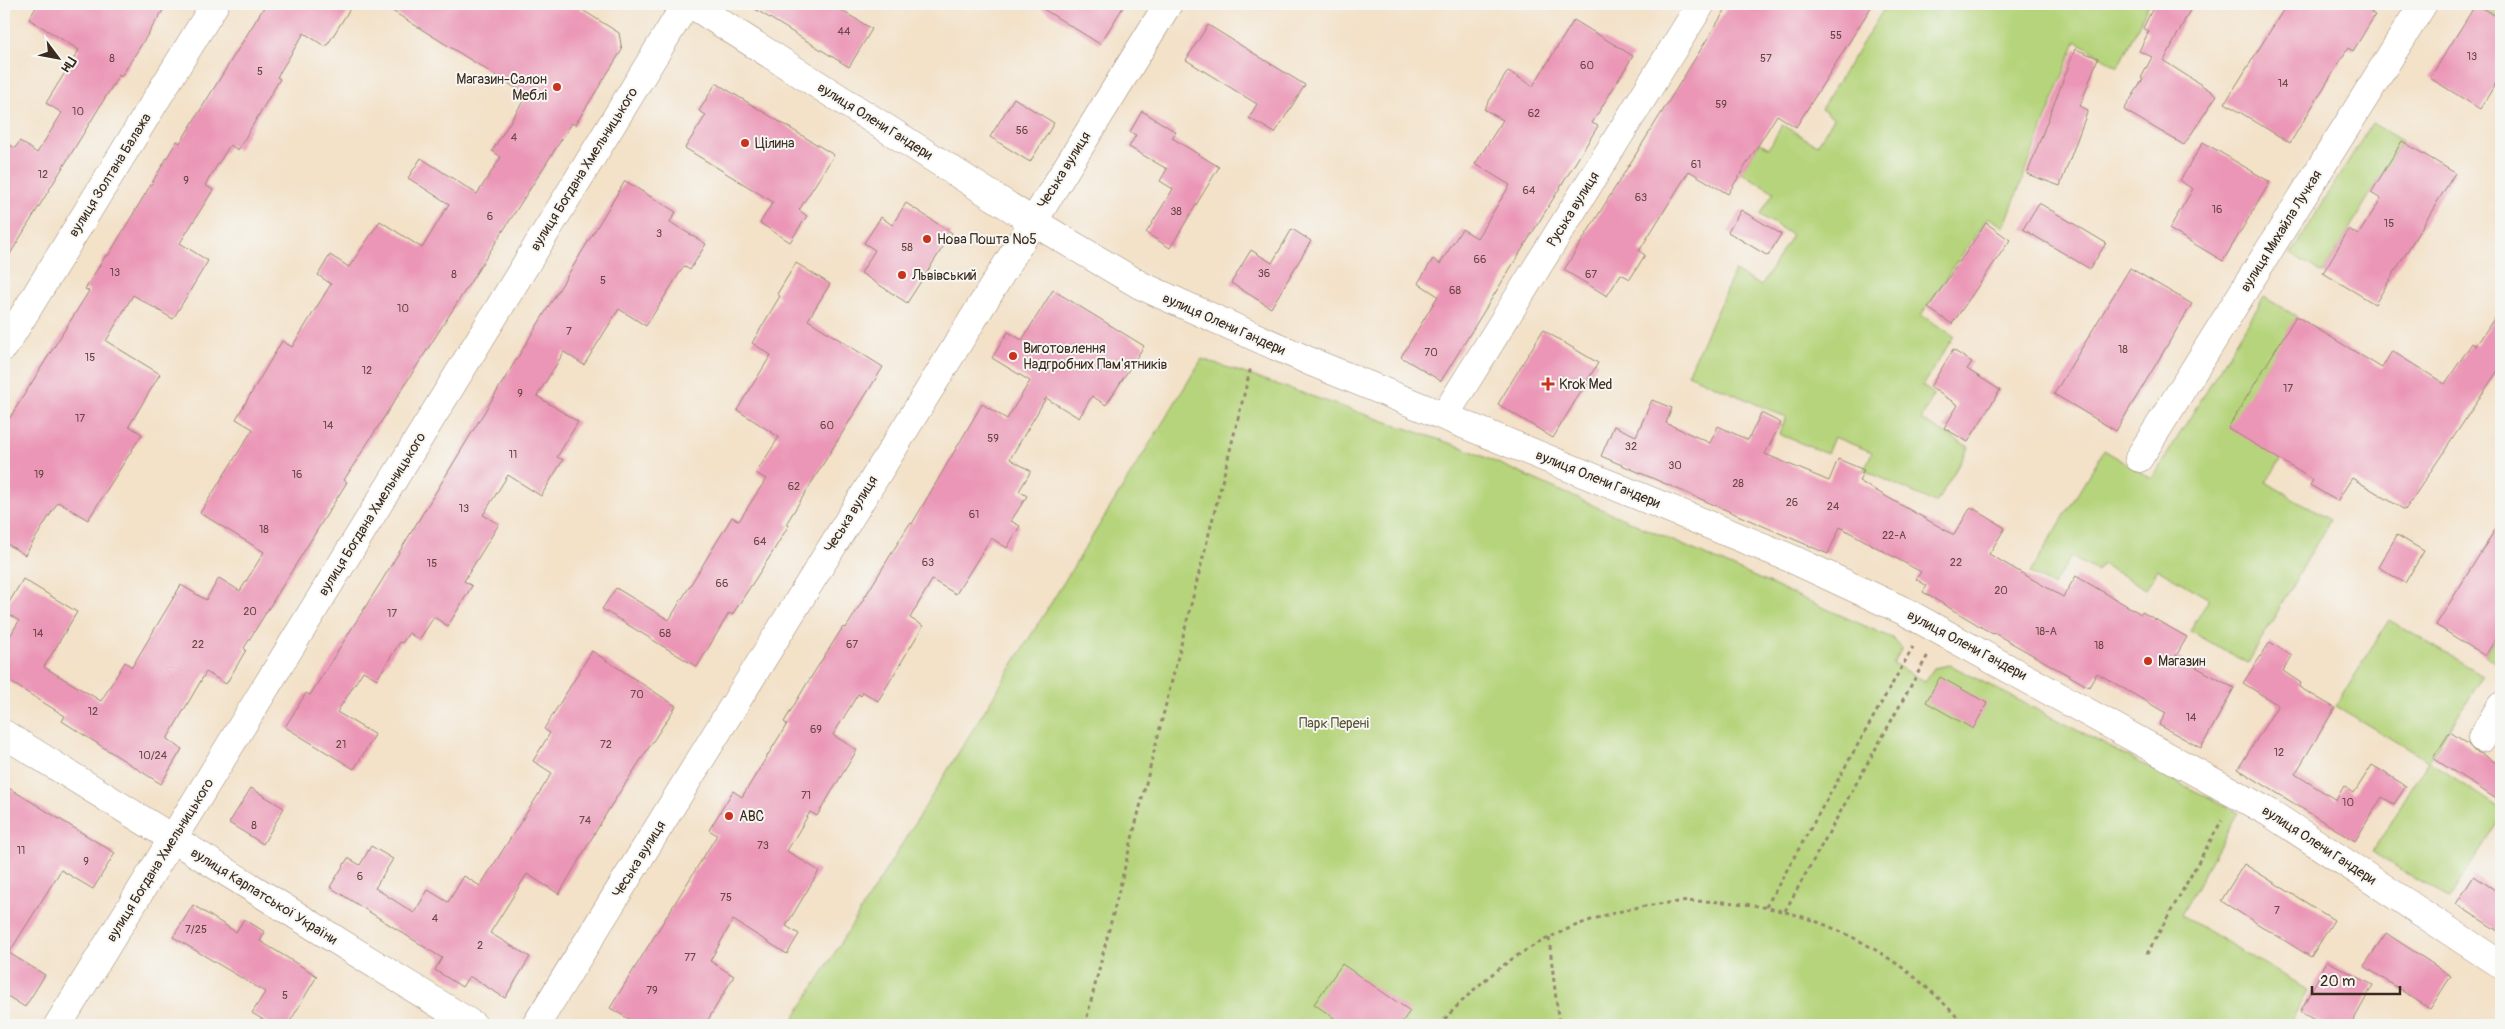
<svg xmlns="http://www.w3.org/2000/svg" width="2505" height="1029" font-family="Pangolin,sans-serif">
	<rect width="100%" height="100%" fill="#f6f6f2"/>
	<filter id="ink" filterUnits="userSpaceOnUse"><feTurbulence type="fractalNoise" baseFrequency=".02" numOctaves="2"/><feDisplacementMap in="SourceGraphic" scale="10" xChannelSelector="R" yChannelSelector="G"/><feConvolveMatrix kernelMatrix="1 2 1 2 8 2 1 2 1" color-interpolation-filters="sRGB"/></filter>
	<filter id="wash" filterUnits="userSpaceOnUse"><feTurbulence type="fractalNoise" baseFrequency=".0096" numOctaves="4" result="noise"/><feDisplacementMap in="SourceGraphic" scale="20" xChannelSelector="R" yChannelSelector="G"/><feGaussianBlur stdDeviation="1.12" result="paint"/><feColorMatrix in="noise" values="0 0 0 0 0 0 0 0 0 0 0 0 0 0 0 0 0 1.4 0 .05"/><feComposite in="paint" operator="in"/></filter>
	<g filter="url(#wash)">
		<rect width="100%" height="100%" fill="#f3e1c8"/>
		<path fill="#b6d47b" stroke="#787f4c" d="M1887,4H2149L2118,67L2076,41L2004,227L1988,217L1921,315L1954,336L1922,386L1934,394L1921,420L1969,447L1936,503L1864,470L1872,452L1834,437L1827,454L1779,434L1786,417L1688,374L1735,271L1761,286L1792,235L1760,215L1774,192L1741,172L1760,143L1769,148L1782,125L1817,145L1834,118L1821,109Z
			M2477,4H2501V19Z
			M2372,123L2402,141L2323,273L2291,254Z
			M2264,297L2296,316L2281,460L2266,482L2330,520L2248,663L2190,631L2209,599L2158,569L2146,589L2102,564L2097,571L2071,557L2053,586L2030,573L2104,450L2152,479Z
			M1202,359L1464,448L1892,638L1902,648L1893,664L1925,681L1934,668L1950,665L2238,813L2181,915L2308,990L2289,1025H790Z
			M2389,620L2483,675L2429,761L2501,809V817L2449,899L2372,852L2428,761L2336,706Z
			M2501,631V666L2485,656Z"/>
		<g id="blocks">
			<path fill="#eb96b6" d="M38,4H167L121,77L119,75L4,264V141L15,148L20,141L37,153L62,113L46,103L79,50L29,19Z
				M266,4H353L326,47L304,33L277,77L280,79L238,150L230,145L205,185L213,190L180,243L208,261L173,319L133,295L106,341L160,374L129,426L142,434L88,520L58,502L25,555L4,542V427L89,291L85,289L106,255L108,256L177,141L180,143Z
				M381,4H573L619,33L622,50L575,125L572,123L344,480L347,482L244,648L246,650L226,684L206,672L167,739L182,749L161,784L62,721L65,716L4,678V646L19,621L4,611L23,579L77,612L44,667L101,701L125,662L132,667L181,585L206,600L219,578L240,591L264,552L200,513L253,429L236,419L282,341L292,347L331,284L318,275L330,255L349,267L380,221L422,248L449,204L408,178L421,158L477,194L501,157L492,151L527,95Z
				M747,4H831L872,29L849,67Z
				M1035,4H1125L1100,44Z
				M1729,4H1873L1796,127L1777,115L1728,194L1689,171L1639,251L1645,255L1630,279L1621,274L1607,296L1564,270Z
				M2155,4H2193L2164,61L2217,95L2184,145L2124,110L2143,79L2141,78L2152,57L2139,51L2149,31L2143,28Z
				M2287,4H2377L2371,13L2375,15L2353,51L2348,48L2290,143L2225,103Z
				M2476,4L2501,19V75L2480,109L2430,78Z
				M1574,20L1633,56L1592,123L1598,126L1441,381L1401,357L1438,296L1418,283L1433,259L1440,264L1462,229L1477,238L1510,185L1475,164L1503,120L1484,109L1508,71L1533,86Z
				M1208,25L1305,85L1275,133L1249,118L1257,104L1186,60Z
				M2075,49L2098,58L2080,106L2088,110L2060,186L2027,174Z
				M716,83L834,155L799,210L807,216L790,242L760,223L773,202L685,148L706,115L699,111Z
				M1014,98L1054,123L1030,162L990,137Z
				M1142,111L1176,132L1172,138L1219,167L1170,248L1146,233L1173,189L1160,181L1167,169L1129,147L1136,135L1130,132Z
				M2402,141L2455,173L2375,304L2323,273L2349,229L2358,235L2381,199L2371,193Z
				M2203,142L2270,182L2223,261L2169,229L2193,189L2180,181Z
				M625,181L676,212L670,222L706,244L690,270L684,266L646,326L619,309L584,365L564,352L537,396L578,422L557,457L563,460L541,496L508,475L483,515L499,524L464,581L472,586L448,626L434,617L419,640L409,633L402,643L400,642L377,679L363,671L337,712L375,735L354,769L285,727L306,693L310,695L381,582Z
				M906,203L952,233L907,303L861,273L875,250L864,243L881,217L892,225Z
				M2039,203L2106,243L2090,269L2023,229Z
				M1741,210L1781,234L1768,256L1728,232Z
				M1986,223L2010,240L1952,324L1928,308Z
				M1292,229L1311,241L1271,308L1231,283L1251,250L1272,263Z
				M796,263L830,284L808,320L883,367L786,524L789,525L769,558L732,615L729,613L697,667L602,609L616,588L669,620L732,517L739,521L766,479L756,473L779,437L737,410L771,355L752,343L780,296L777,294Z
				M2130,268L2192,304L2116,431L2054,394Z
				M1053,290L1144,346L1106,405L1092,396L1079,418L1046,398L1010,459L1031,471L1019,491L1027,496L1011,521L1020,526L1007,548L991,538L956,594L932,580L910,618L923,626L878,701L863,692L861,696L858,694L833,735L857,750L817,816L810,812L787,851L819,871L786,926L799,934L787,954L733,920L710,961L734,976L705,1025H639L610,1008L717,835L709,830L733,791L742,797L787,724L784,722L806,685L843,627L846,628L910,523L912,524L982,404L1007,419L1030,381L992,358L1008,332L1022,340Z
				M2501,308V366L2405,510L2352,478L2337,501L2310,485L2313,480L2228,428L2296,316L2382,368L2392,351L2445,384L2472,343L2476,346Z
				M1543,330L1598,363L1553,438L1498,404Z
				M1953,350L1972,362L1967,369L2000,390L1968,442L1944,428L1958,405L1930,387Z
				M1652,400L1672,408L1666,423L1710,443L1718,426L1748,440L1761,413L1781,423L1765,454L1829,481L1838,459L1864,470L1859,481L1954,535L1971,507L2005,528L1989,554L2063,597L2076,576L2141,614L2142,612L2187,637L2176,656L2234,688L2201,748L2159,725L2166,713L2097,673L2089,687L1994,633L1993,634L1923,592L1927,586L1916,579L1921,572L1840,527L1828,554L1601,456L1614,426L1636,436Z
				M2501,520V631L2485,656L2436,625Z
				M2397,535L2424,551L2405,583L2378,567Z
				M2270,642L2292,656L2283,671L2301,683L2299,687L2335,708L2295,774L2336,800L2344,786L2354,793L2372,765L2406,786L2394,804L2382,797L2355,841L2238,769L2278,705L2243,683Z
				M592,651L676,706L612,804L559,894L527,874L490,933L530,957L505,998L469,976L462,987L435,970L442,958L330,887L348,858L360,865L371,846L393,859L375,888L414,913L428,890L448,902L464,876L480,886L552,773L533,761L550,733L544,729Z
				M1940,677L1987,703L1973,729L1926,702Z
				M2450,732L2468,744L2474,751L2482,754L2501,766V802L2433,758Z
				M4,785L115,853L93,889L61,870L9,953L45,975L25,1007L4,994Z
				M251,788L284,808L263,844L229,823Z
				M2244,864L2334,920L2311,957L2221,901Z
				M2474,876L2501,894V933L2456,904Z
				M193,905L236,932L244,919L265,932L260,941L317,976L288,1025H272L252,1013L265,992L173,937Z
				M2386,933L2451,976L2430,1009L2364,966Z
				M2327,961L2373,985L2351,1025H2324L2300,1012Z
				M1342,964L1410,1011L1400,1025H1344L1314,1004Z"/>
		</g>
	</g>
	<g filter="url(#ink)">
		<use href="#blocks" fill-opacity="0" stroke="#978673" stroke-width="1"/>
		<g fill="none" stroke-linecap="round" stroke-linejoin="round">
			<g stroke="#978673" stroke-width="29">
				<path id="minor" d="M691,4L1032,221L1140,285L1309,361L1790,558L1906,612L2270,813L2501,965
					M4,347L215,4
					M1445,415L1701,4
					M2139,458L2423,4
					M4,734L473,1025
					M2482,738L2501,706
					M58,1025L686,4
					M536,1025L1168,4"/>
			</g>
			<path stroke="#978673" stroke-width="3" stroke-dasharray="4 4" stroke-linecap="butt" d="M1766,907L1913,647
				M1785,911L1928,655
				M1549,938L1559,1025
				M2147,954L2222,820
				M1085,1025L1251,367
				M1439,1025C1466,996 1494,969 1528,949C1676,863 1853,896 1964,1025"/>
			<use href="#minor" stroke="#fff" stroke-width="28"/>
		</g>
	</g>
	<g fill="#c8321e" stroke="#f6f6f2" stroke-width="2">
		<circle cx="557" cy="87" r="5"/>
		<circle cx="745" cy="143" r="5"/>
		<circle cx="927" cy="239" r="5"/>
		<circle cx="902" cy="275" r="5"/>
		<circle cx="1013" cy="356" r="5"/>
		<path d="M1545.5 376.5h5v5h5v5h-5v5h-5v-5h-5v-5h5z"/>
		<circle cx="2148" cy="661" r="5"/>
		<circle cx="729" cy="816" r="5"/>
	</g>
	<g text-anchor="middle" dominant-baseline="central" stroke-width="4" stroke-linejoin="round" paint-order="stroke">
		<g font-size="11" fill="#674544">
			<text x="844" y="31">44</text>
			<text x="1836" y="35">55</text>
			<text x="2472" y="56">13</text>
			<text x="112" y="58">8</text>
			<text x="1766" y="58">57</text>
			<text x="1587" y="65">60</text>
			<text x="260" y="71">5</text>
			<text x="2283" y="83">14</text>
			<text x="1721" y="104">59</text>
			<text x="78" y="111">10</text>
			<text x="1534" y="113">62</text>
			<text x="1022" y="130">56</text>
			<text x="514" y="137">4</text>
			<text x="1696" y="164">61</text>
			<text x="43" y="174">12</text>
			<text x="186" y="180">9</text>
			<text x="1529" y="190">64</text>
			<text x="1641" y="197">63</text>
			<text x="2217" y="209">16</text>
			<text x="1176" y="211">38</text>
			<text x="490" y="216">6</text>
			<text x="2389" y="223">15</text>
			<text x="659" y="233">3</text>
			<text x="907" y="247">58</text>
			<text x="1480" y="259">66</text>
			<text x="115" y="272">13</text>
			<text x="1264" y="273">36</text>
			<text x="454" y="274">8</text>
			<text x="1591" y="274">67</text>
			<text x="603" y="280">5</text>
			<text x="1455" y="290">68</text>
			<text x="403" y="308">10</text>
			<text x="569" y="331">7</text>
			<text x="2123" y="349">18</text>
			<text x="1431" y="352">70</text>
			<text x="90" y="357">15</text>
			<text x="367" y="370">12</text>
			<text x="2288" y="388">17</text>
			<text x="520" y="393">9</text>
			<text x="80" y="418">17</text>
			<text x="328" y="425">14</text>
			<text x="827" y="425">60</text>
			<text x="993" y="438">59</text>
			<text x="1631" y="446">32</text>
			<text x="513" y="454">11</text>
			<text x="1675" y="465">30</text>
			<text x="39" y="474">19</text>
			<text x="297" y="474">16</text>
			<text x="1738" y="483">28</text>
			<text x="794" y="486">62</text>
			<text x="1792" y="502">26</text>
			<text x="1833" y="506">24</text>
			<text x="464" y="508">13</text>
			<text x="974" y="514">61</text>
			<text x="264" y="529">18</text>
			<text x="1894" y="535">22-А</text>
			<text x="760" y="541">64</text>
			<text x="928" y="562">63</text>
			<text x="1956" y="562">22</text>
			<text x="432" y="563">15</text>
			<text x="722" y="583">66</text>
			<text x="2001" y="590">20</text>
			<text x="250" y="611">20</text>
			<text x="392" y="613">17</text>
			<text x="2046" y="631">18-А</text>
			<text x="38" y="633">14</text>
			<text x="665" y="633">68</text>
			<text x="198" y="644">22</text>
			<text x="852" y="644">67</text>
			<text x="2099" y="645">18</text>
			<text x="637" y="694">70</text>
			<text x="93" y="711">12</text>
			<text x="2191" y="717">14</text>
			<text x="816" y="729">69</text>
			<text x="341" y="744">21</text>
			<text x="606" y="744">72</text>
			<text x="2279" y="752">12</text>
			<text x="153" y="755">10/24</text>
			<text x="806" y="795">71</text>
			<text x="2348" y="802">10</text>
			<text x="585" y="820">74</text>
			<text x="254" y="825">8</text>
			<text x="763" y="845">73</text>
			<text x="21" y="850">11</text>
			<text x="86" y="861">9</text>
			<text x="360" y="876">6</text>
			<text x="726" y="897">75</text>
			<text x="2277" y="910">7</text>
			<text x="435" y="918">4</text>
			<text x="196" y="929">7/25</text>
			<text x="480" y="945">2</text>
			<text x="690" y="957">77</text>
			<text x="652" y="990">79</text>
			<text x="285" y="995">5</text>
		</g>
		<g font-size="14" fill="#3b2a1e" stroke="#f6f6f2" text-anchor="start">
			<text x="547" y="79" text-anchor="end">Магазин-Салон<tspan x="547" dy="16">Меблі</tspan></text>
			<text x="755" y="143">Цілина</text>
			<text x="937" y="239">Нова Пошта №5</text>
			<text x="912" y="275">Львівський</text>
			<text x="1023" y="348">Виготовлення<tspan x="1023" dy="16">Надгробних Пам'ятників</tspan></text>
			<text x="1559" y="384">Krok Med</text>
			<text x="2158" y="661">Магазин</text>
			<text x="739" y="816">ABC</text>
		</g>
		<g font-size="14" fill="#3b2a1e" stroke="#f6f6f2">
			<text transform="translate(875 121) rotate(32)">вулиця Олени Гандери</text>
			<text transform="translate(584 169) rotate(-58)">вулиця Богдана Хмельницького</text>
			<text transform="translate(1064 170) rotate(-58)">Чеська вулиця</text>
			<text transform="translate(110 175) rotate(-58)">вулиця Золтана Балажа</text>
			<text transform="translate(1573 209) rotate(-58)">Руська вулиця</text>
			<text transform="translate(2281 231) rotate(-58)">вулиця Михайла Лучкая</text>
			<text transform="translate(1224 324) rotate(24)">вулиця Олени Гандери</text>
			<text transform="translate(1598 479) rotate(22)">вулиця Олени Гандери</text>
			<text transform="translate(372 514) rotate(-58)">вулиця Богдана Хмельницького</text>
			<text transform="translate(851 514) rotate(-58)">Чеська вулиця</text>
			<text transform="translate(1967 645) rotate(28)">вулиця Олени Гандери</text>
			<text transform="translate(2319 845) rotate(33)">вулиця Олени Гандери</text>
			<text transform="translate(639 859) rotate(-58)">Чеська вулиця</text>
			<text transform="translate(160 860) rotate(-58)">вулиця Богдана Хмельницького</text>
			<text transform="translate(264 896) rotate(32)">вулиця Карпатської України</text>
		</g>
		<g font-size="14" fill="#5a5435" stroke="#f6f6f2">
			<text x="1334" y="723">Парк Перені</text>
		</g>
	</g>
	<rect width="2505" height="1029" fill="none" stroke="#f6f6f2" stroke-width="20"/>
	<g transform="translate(58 58) rotate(122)" stroke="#f6f6f2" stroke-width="4" paint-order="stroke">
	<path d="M0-4L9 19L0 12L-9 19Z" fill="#3b2a1e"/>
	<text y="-8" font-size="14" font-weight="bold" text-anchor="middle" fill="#3b2a1e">Пн</text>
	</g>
	<path d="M2312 986v8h88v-8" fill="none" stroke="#3b2a1e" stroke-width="2.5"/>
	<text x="2320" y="986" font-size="15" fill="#3b2a1e" stroke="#f6f6f2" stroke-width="4" paint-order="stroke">20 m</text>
</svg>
